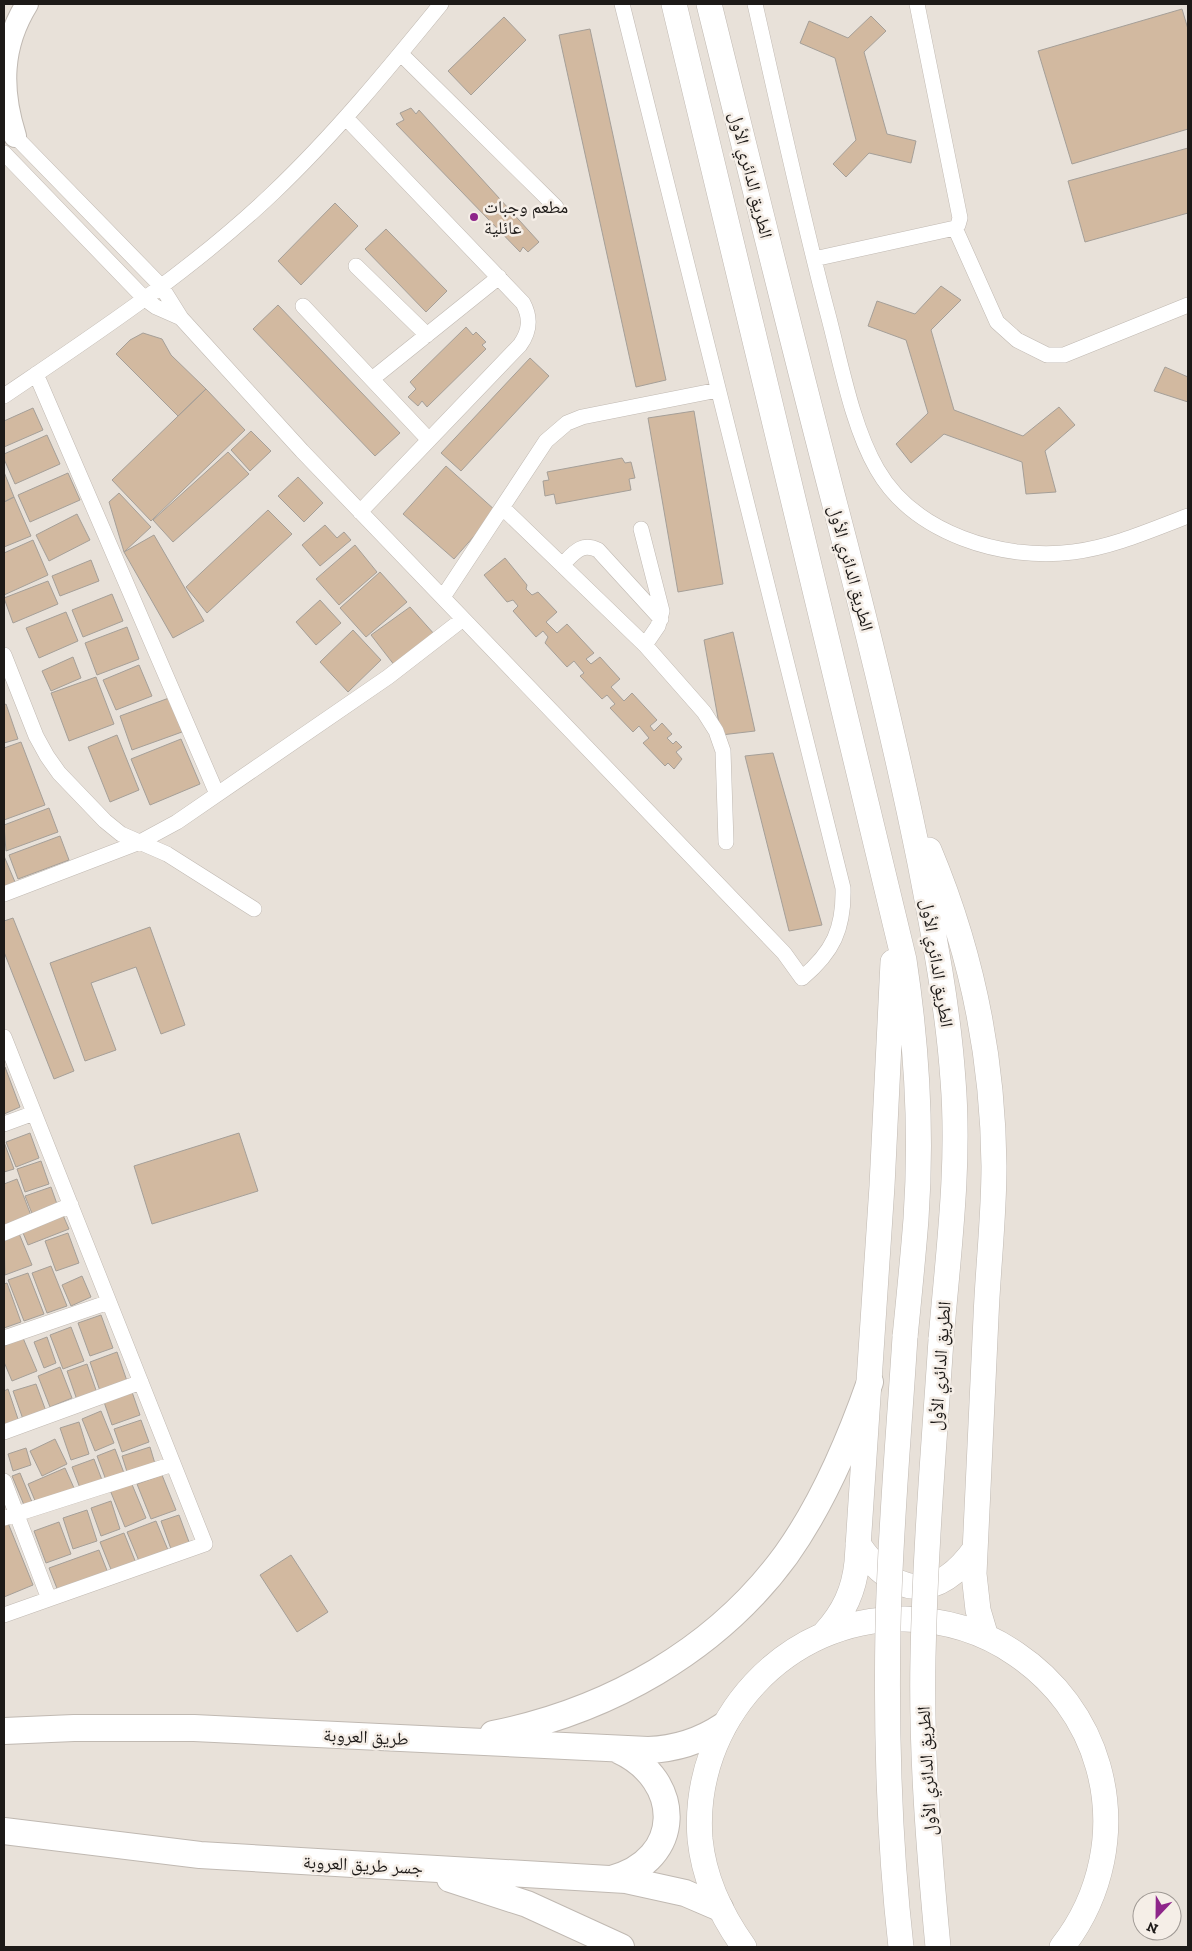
<svg xmlns="http://www.w3.org/2000/svg" width="1192" height="1951" font-family="'Zilla Slab','Noto Naskh Arabic',serif">
	<rect width="100%" height="100%" fill="#e8e1d9"/>
	<path fill="#d2b9a0" stroke="#a59f98" d="M1182,9L1188,29V129L1072,164L1038,51Z
		M871,16L886,31L864,52L887,134L916,141L911,163L869,153L846,177L833,164L856,140L835,58L800,43L809,21L848,38Z
		M504,17L526,40L471,95L448,71Z
		M590,29L666,380L636,387L559,35Z
		M411,108L416,114L419,110L539,242L528,252L523,247L520,252L396,124L404,120L400,113Z
		M1188,148V213L1085,242L1068,181Z
		M335,203L358,226L301,285L278,261Z
		M386,229L447,291L426,312L365,249Z
		M941,286L961,300L931,330L954,410L1023,436L1059,407L1075,425L1045,451L1056,492L1026,494L1022,462L944,434L911,463L896,444L928,413L906,340L868,326L877,301L915,314Z
		M278,305L400,433L375,456L253,329Z
		M466,327L473,335L476,332L486,342L482,345L486,349L427,407L422,401L418,406L408,397L416,389L410,382Z
		M143,333L162,339L171,355L206,389L178,416L116,354L130,340Z
		M530,358L549,376L461,471L441,453Z
		M1165,367L1188,377V402L1154,391Z
		M206,389L245,430L151,521L112,480Z
		M33,408L43,430L4,447V421Z
		M694,411L723,584L678,592L648,418Z
		M251,431L271,451L250,471L231,450Z
		M47,435L60,464L15,484L4,459V454Z
		M228,452L249,474L173,542L153,520Z
		M622,458L625,463L631,462L635,478L629,479L631,490L556,504L554,494L545,496L543,481L549,480L547,472Z
		M446,466L496,511L454,559L403,514Z
		M4,472L14,497L4,502Z
		M68,473L80,500L30,522L18,495Z
		M298,477L323,503L304,522L278,496Z
		M119,493L151,527L124,552L109,502Z
		M14,497L31,536L4,547V502Z
		M268,510L292,534L207,613L186,587Z
		M77,514L90,540L49,561L36,535Z
		M325,525L337,538L344,532L351,540L320,566L302,545Z
		M154,535L204,621L173,638L124,552Z
		M33,540L48,575L4,595V553Z
		M355,545L377,572L339,605L316,579Z
		M505,558L527,585L526,589L532,595L538,592L557,612L546,622L557,633L567,624L594,653L586,659L591,664L600,657L620,679L611,687L624,701L632,693L657,720L650,726L654,731L662,723L672,734L667,738L673,744L676,741L682,747L676,752L682,759L674,769L668,763L665,766L643,743L649,738L639,726L633,732L610,708L615,704L607,695L602,699L580,676L584,673L574,661L567,667L545,643L548,637L543,631L536,637L513,611L518,606L513,600L507,602L484,575Z
		M91,560L99,581L60,596L52,576Z
		M380,572L407,602L366,637L340,608Z
		M48,581L58,604L13,623L4,598Z
		M112,594L123,621L83,637L72,610Z
		M320,600L341,623L316,645L296,622Z
		M410,607L435,635L395,666L371,635Z
		M66,612L78,641L39,658L26,628Z
		M127,627L139,659L97,675L85,643Z
		M353,630L381,660L348,692L320,662Z
		M733,632L755,731L721,735L704,640Z
		M73,657L81,678L51,691L42,671Z
		M139,665L152,696L116,710L103,680Z
		M96,677L114,724L69,741L51,693Z
		M169,698L182,732L132,750L120,716Z
		M6,704L18,739L4,743V705Z
		M117,735L139,790L110,802L88,747Z
		M181,739L200,784L150,805L131,759Z
		M21,742L45,805L4,820V748Z
		M773,753L822,925L789,931L745,756Z
		M49,808L58,832L6,851L4,825Z
		M60,836L69,860L18,879L9,855Z
		M4,856L15,882L4,887Z
		M13,918L74,1071L54,1079L4,952V921Z
		M150,927L185,1025L161,1034L136,967L91,983L116,1050L85,1061L50,963Z
		M5,1067L20,1107L4,1114V1068Z
		M30,1133L39,1158L16,1167L6,1142Z
		M239,1133L258,1191L152,1224L134,1166Z
		M4,1142L14,1169L4,1172Z
		M41,1161L49,1184L25,1192L17,1169Z
		M17,1179L32,1218L4,1228V1184Z
		M51,1187L58,1207L33,1216L25,1196Z
		M62,1213L69,1229L28,1245L21,1228Z
		M18,1231L32,1265L5,1275L4,1236Z
		M68,1233L79,1263L56,1271L45,1241Z
		M51,1266L67,1306L47,1313L32,1273Z
		M28,1273L44,1314L24,1321L8,1280Z
		M82,1276L91,1297L71,1306L62,1285Z
		M7,1283L21,1322L4,1328V1284Z
		M101,1315L113,1348L90,1356L78,1323Z
		M71,1327L84,1361L63,1369L50,1335Z
		M47,1337L56,1363L44,1368L34,1342Z
		M23,1338L37,1371L12,1381L4,1362V1346Z
		M117,1352L127,1381L100,1391L90,1362Z
		M87,1364L97,1393L77,1400L67,1371Z
		M60,1367L72,1398L50,1407L38,1376Z
		M36,1384L47,1414L24,1422L13,1391Z
		M8,1389L20,1425L4,1430V1391Z
		M132,1392L140,1415L112,1425L104,1402Z
		M101,1411L114,1443L95,1451L82,1419Z
		M141,1420L149,1442L122,1452L114,1429Z
		M79,1422L89,1454L71,1460L60,1428Z
		M55,1439L67,1464L42,1476L30,1451Z
		M150,1447L156,1467L128,1475L122,1456Z
		M26,1448L31,1465L13,1471L8,1454Z
		M115,1449L124,1473L106,1480L97,1456Z
		M94,1459L102,1480L80,1488L72,1467Z
		M65,1468L74,1488L36,1503L28,1484Z
		M20,1473L32,1502L24,1505L12,1476Z
		M162,1475L176,1510L151,1519L137,1484Z
		M131,1482L146,1518L125,1527L110,1490Z
		M111,1501L120,1529L101,1536L91,1508Z
		M87,1510L97,1541L73,1549L63,1518Z
		M179,1515L189,1542L171,1549L161,1521Z
		M156,1521L168,1550L139,1561L127,1532Z
		M59,1522L71,1554L46,1563L34,1531Z
		M8,1523L33,1585L4,1597V1524Z
		M124,1533L136,1563L112,1572L100,1542Z
		M99,1550L108,1573L58,1591L49,1568Z
		M291,1555L328,1612L297,1632L260,1575Z"/>
	<g fill="none" stroke-linecap="round" stroke-linejoin="round">
		<g stroke="#c0b9b2" stroke-width="16">
			<path id="minor" d="M755,4C778,105 800,207 826,307C840,358 851,424 877,469C914,534 1003,561 1073,552C1113,547 1151,530 1188,516
				M401,54L556,207
				M346,118L523,303C531,318 530,331 520,345L360,512
				M9,130L161,286L181,318L302,451L784,953L802,978C833,952 844,929 843,888L622,4
				M4,153L145,299L156,307L181,318
				M955,228L997,322L1017,340L1047,355H1064L1188,305
				M814,259L955,228L958,225L960,218L917,4
				M356,266L427,335
				M303,306L429,440
				M36,374L217,794
				M372,379L499,277
				M4,396C97,333 191,271 273,193C334,135 388,69 441,4
				M503,508L645,645L704,712L716,731L723,751L726,842
				M641,529L662,611L658,626L645,645
				M562,565C574,553 581,542 598,550L661,619
				M443,597L546,441L567,423L582,417L718,390
				M4,655L36,736L47,756L59,773L105,821L121,834L167,854L254,909
				M4,894L140,842L177,822L388,677L463,619
				M4,1037L205,1544L4,1615
				M4,1124L34,1113
				M4,1233L71,1205
				M4,1338L109,1302
				M4,1432L141,1382
				M4,1481L49,1599
				M4,1518L173,1464"/>
		</g>
		<g stroke="#c0b9b2" stroke-width="24">
			<path id="secondary" d="M15,136C0,89 1,46 27,4"/>
		</g>
		<g stroke="#c0b9b2" stroke-width="26">
			<path id="primary" d="M674,4L904,960C917,1046 922,1132 916,1219C913,1258 909,1297 905,1337
				M709,4C751,173 792,341 836,509C867,627 896,744 920,863C934,935 948,1007 953,1080C960,1167 948,1254 941,1340
				M929,850C971,950 993,1058 994,1166C994,1217 988,1267 986,1317C982,1403 978,1488 974,1574L978,1610L986,1637
				M858,1544C894,1597 936,1603 975,1549
				M825,1633C844,1612 854,1591 857,1562L882,1186L893,962
				M744,1947C721,1915 704,1879 700,1839C691,1721 786,1617 905,1619C945,1620 983,1631 1016,1654C1056,1681 1085,1720 1098,1766C1116,1829 1102,1896 1062,1947"/>
		</g>
		<g stroke="#c0b9b2" stroke-width="28">
			<path id="trunk" d="M4,1731L74,1728H194L648,1750C676,1749 699,1742 723,1726
				M493,1734C608,1711 716,1651 786,1555C823,1503 849,1442 870,1382
				M4,1831L200,1855L626,1880L685,1893L720,1908
				M450,1879L527,1904L621,1947
				M611,1879C684,1860 684,1780 618,1750"/>
		</g>
		<use href="#minor" stroke="#fff" stroke-width="15"/>
		<use href="#secondary" stroke="#fff" stroke-width="22"/>
		<use href="#primary" stroke="#fff" stroke-width="25"/>
		<use href="#trunk" stroke="#fff" stroke-width="26"/>
		<g stroke="#c0b9b2" stroke-width="26" stroke-linecap="butt">
			<path id="primary-bridge" d="M901,1947C889,1841 886,1734 888,1627C890,1530 899,1433 905,1337
				M938,1947C929,1851 921,1754 923,1657C925,1551 934,1446 941,1340"/>
		</g>
		<use href="#primary-bridge" stroke="#fff" stroke-width="25"/>
	</g>
	<circle fill="#8e258a" stroke="#f5eee7" stroke-width="2" cx="474" cy="217" r="5"/>
	<g text-anchor="middle" dominant-baseline="central" stroke-width="5" stroke-linejoin="round" paint-order="stroke">
		<g font-size="18" fill="#1d1a18" stroke="#f5eee7">
			<text transform="translate(751 175) rotate(76)">الطريق الدائري الأول</text>
			<text transform="translate(851 568) rotate(75)">الطريق الدائري الأول</text>
			<text transform="translate(937 963) rotate(81)">الطريق الدائري الأول</text>
			<text transform="translate(940 1366) rotate(-86)">الطريق الدائري الأول</text>
			<text transform="translate(366 1737) rotate(3)">طريق العروبة</text>
			<text transform="translate(927 1771) rotate(-93)">الطريق الدائري الأول</text>
			<text transform="translate(363 1865) rotate(3)">جسر طريق العروبة</text>
		</g>
		<g font-size="18" fill="#1d1a18" stroke="#f5eee7" text-anchor="start">
			<text x="484" y="207">مطعم وجبات<tspan x="484" dy="21">عائلية</tspan></text>
		</g>
	</g>
	<rect width="1192" height="1951" fill="none" stroke="#1d1a18" stroke-width="10"/>
	<g transform="translate(1157 1916) rotate(202)"><circle r="24" fill="#f5eee7" stroke="#9f9994"/>
	<path d="M0-4L9 19L0 12L-9 19Z" fill="#8e258a"/>
	<text y="-8" font-size="14" font-weight="bold" text-anchor="middle" fill="#1d1a18">N</text>
	</g>
</svg>
